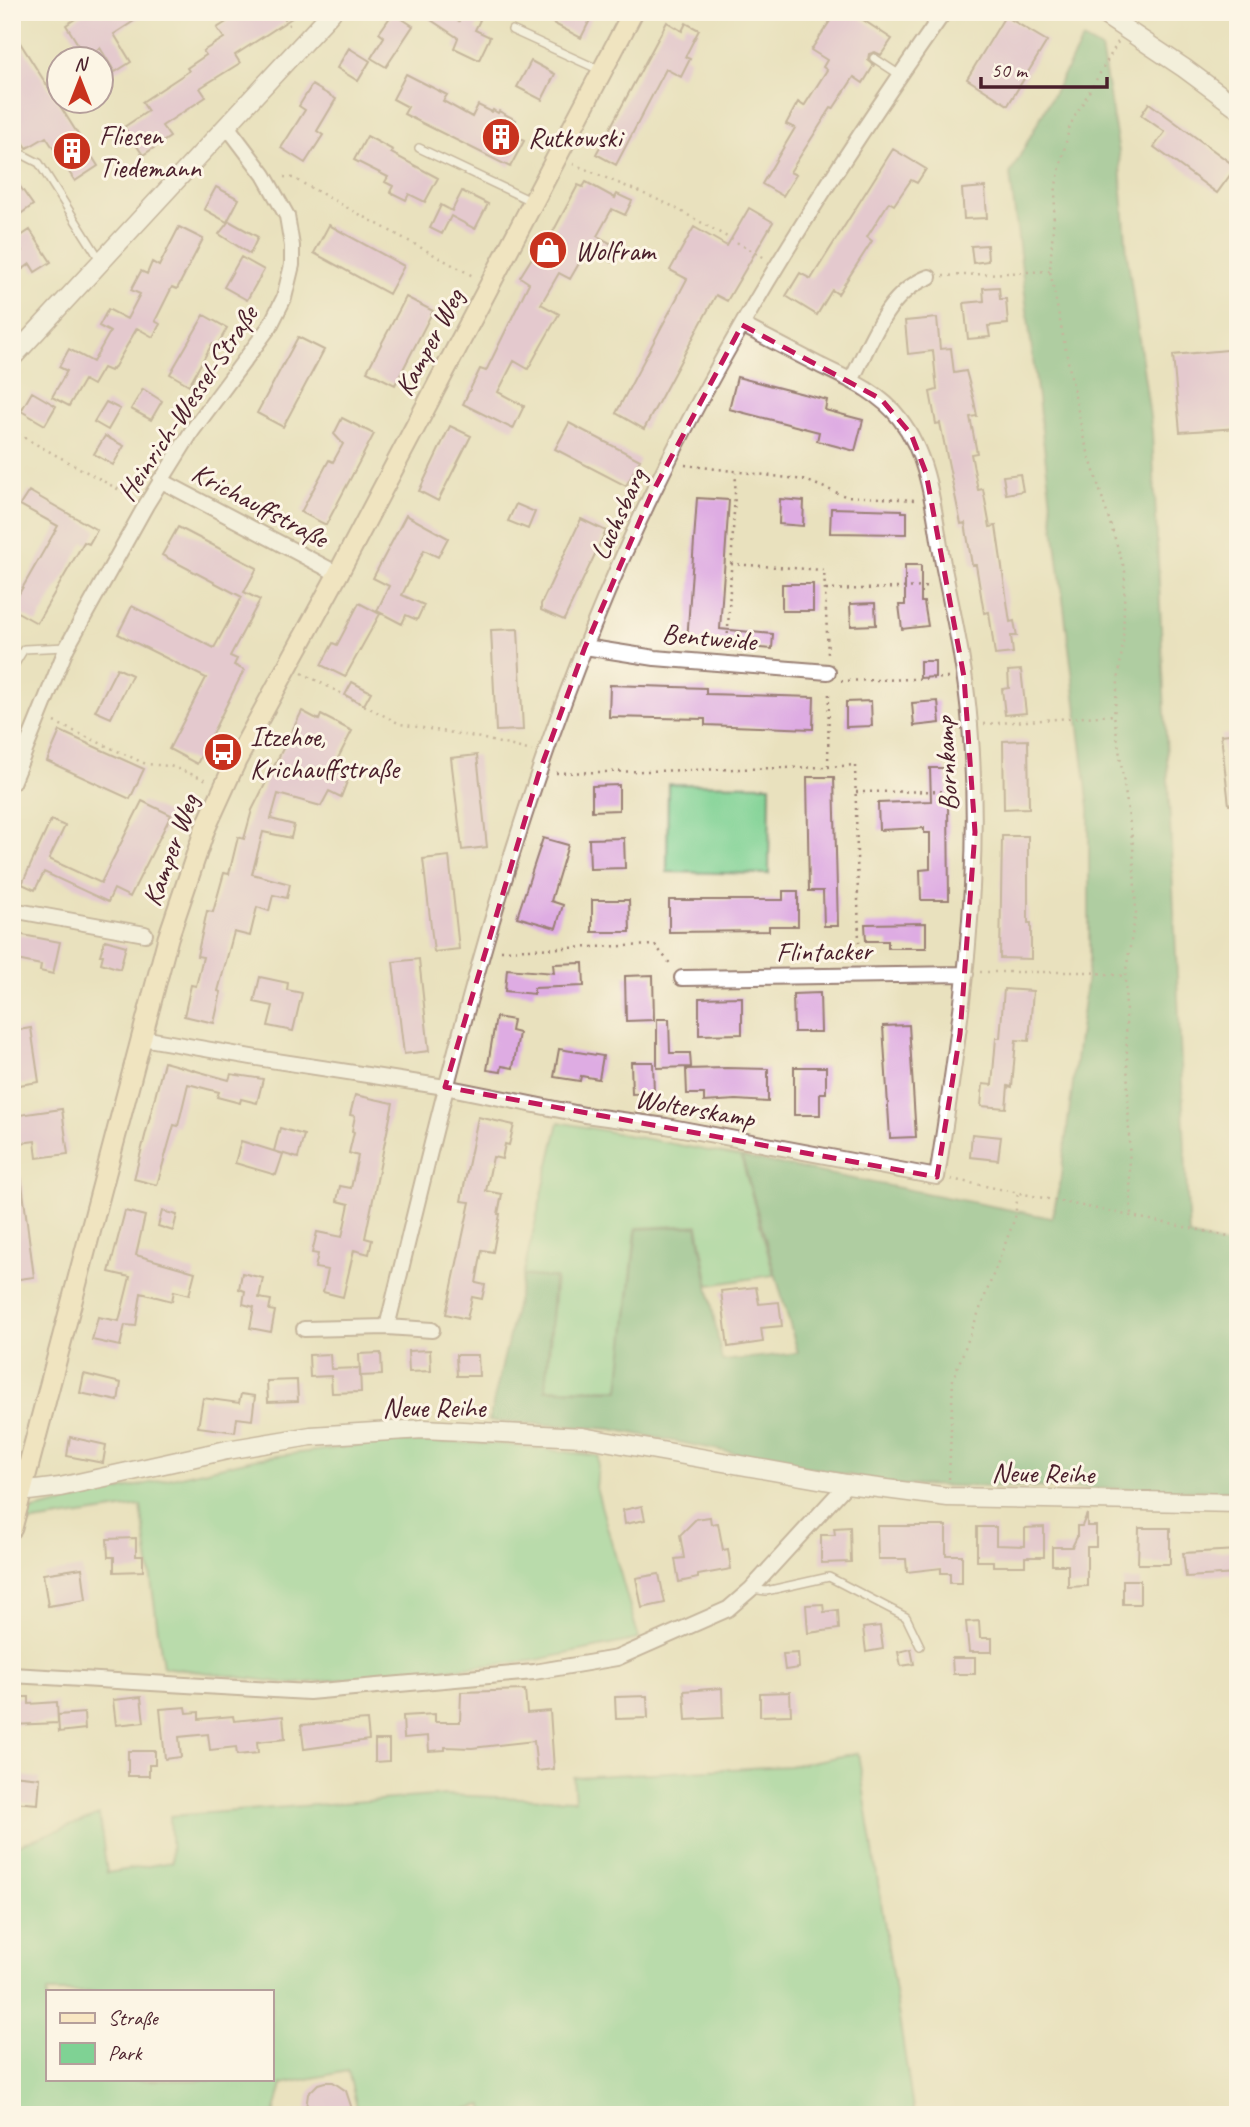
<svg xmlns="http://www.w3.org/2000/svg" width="1250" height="2127" font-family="Caveat,sans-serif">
	<rect width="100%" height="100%" fill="#fcf5e5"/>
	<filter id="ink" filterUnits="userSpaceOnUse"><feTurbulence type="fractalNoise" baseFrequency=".0143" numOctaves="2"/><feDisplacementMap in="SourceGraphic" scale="14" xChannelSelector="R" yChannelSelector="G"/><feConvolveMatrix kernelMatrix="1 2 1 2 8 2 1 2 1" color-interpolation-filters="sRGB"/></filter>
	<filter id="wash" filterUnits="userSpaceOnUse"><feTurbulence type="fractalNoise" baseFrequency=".00686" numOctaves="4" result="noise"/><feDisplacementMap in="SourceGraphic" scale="28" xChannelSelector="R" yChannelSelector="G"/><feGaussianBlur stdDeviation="1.57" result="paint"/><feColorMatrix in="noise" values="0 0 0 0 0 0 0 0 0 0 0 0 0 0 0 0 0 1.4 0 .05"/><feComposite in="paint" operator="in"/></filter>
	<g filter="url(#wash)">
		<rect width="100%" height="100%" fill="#e9e1be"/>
		<path fill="#7fd294" stroke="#647860" stroke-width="2" fill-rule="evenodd" d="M668,784L770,785L769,874L667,872Z
			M559,1122L741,1157L774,1275L709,1285L698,1225L636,1228L619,1389H546L556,1278L523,1275Z
			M392,1441L501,1444L599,1456L596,1488L639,1639L531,1661L293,1684L163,1667L141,1506L27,1523L29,1511L254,1459Z
			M858,1753L914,2115H487L483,2105L440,2115H359L348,2071L282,2084L274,2115H12V1847L99,1815L107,1873L172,1862L170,1816L446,1795L575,1800L573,1777L789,1766ZM271,1992V2080H47V1992Z"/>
		<path fill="#67b47e" stroke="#586a54" stroke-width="2" d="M1083,39L1101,49L1119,152L1127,254L1152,431L1189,1236L1238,1248V1491L899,1485L611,1429L489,1421L523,1276L554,1278L545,1390H619L637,1229L697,1226L722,1361L798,1353L742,1157L1052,1218L1060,1183L1089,960V808L1010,174Z"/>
		<g id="blocks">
			<path fill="#deace3" d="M86,12H148L114,34L131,62L115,72L100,48L86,57L66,25Z
				M223,12H301L235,55L240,63L200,88L206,97L162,126L170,137L143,155L124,127L148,111L142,102L189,71L187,68L206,55L203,51L224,38L217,28L228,21Z
				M419,12H444L459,21L463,12L480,20L475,30L490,37L479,60L454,48L458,38Z
				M532,12H594L581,38Z
				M836,12H851L892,39L881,55L875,52L869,54L868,60L874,65L863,83L854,77L833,109L831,108L790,172L796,175L783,196L762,184L795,128L786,124L798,102L804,106L827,70L823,67L827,60L811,50Z
				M393,13L413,26L386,67L371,58L384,37L379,33Z
				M1005,16L1047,41L1008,105L967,79Z
				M667,22L682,31L686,23L699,30L685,57L690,59L681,77L666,69L616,165L596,154Z
				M12,30L98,166L75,181L46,137L27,148L12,125Z
				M349,48L370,61L358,81L337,68Z
				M531,61L555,74L542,100L517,87Z
				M406,74L447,95L443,101L472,117L478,105L492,112L493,110L498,113L499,111L516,120L509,134L524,141L510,167L404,114L408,107L393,99Z
				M312,85L336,99L317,131L323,135L305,163L281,148L305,110L299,106Z
				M1149,103L1236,167L1217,193L1154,147L1165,132L1141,115Z
				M367,136L393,150L391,153L438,178L425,202L409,194L406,200L390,192L393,186L385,182L388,177L354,160Z
				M893,149L926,169L917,183L911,180L894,205L889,202L867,237L872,241L838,294L832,290L817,315L786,296L800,273L811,279Z
				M12,175L33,205L19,215L12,204Z
				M586,182L615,198L617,194L632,201L625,215L612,209L597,236L619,248L611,262L588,248L570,279L559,273L541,304L559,314L528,369L514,361L498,392L524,406L513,429L463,404L480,369L486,371L529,283L520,277L543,240L547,243L578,185L583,187Z
				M216,187L239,199L227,222L204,209Z
				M985,187L987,218L964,219L962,189Z
				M462,191L488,204L475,229L451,216L442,234L430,228L441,205L452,211Z
				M749,208L773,222L727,301L716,295L644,429L616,413L687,279L670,270L694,227L727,246Z
				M229,221L258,237L250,254L219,234Z
				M329,225L404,266L389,294L314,253Z
				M179,227L203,239L177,289L172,287L155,321L160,324L153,337L137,328L113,370L111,369L110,371L103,368L93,385L84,380L69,406L52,397L67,371L59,367L69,349L93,362L110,332L99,326L108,309L127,319L140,294L131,290L141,271L147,274L152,262L159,266Z
				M30,230L51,262L35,272L30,264L23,269L15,256L22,251L15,240Z
				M987,245L988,261L973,263L971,246Z
				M241,257L264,270L247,300L224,287Z
				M999,287L1000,299H1006L1008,324L988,326L990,337L968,339L964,303L984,301L983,288Z
				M406,297L433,311L395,385L367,371Z
				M204,315L227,328L217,346L212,344L189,385L170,374Z
				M937,318L940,349L951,348L954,373L966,371L974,401L977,416L970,417L977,453L971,454L978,490L983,489L990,527L996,526L1010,622L1014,621L1017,636H1011L1013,653L995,655L989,612L984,613L976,565H972L965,523L961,524L940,423L936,424L930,392L937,390L933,351L908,354L905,321Z
				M298,337L324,350L283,427L257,413Z
				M1238,349V428L1180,432L1173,355Z
				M737,377L827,400L825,410L863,420L855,451L817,441L819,432L729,409Z
				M143,389L162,401L151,420L131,409Z
				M32,392L56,406L45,425L21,411Z
				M106,402L120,409L108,430L94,422Z
				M342,418L374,434L326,525L301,512L329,460L333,462L343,444L334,434Z
				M569,423L640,460L626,486L555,449Z
				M450,426L471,436L438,501L419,491Z
				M105,436L124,446L113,465L94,454Z
				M1020,474L1023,491L1006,494L1003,476Z
				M29,491L97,530L89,544L84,542L37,623L12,609V606L58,526L20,505Z
				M697,498L729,500L720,629L773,634L772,649L687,642Z
				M780,499L804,501L803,526L779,524Z
				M516,504L535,512L528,529L508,521Z
				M831,508L902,510V512H907V534L830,533Z
				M406,515L448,538L438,557L424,550L402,595L424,605L417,620L406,615L402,624L377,611L389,586L373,578Z
				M581,519L606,531L564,620L541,610V604Z
				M178,527L257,568L244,592L260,600L230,656L237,659L234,665L244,670L197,764L169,749L206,678L118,634L132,606L214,648L242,597L162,555Z
				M905,565H921V602H924L928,626L902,629L899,605H905Z
				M782,584H813V611H782Z
				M359,603L380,614L345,677L321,665L333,643L337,645Z
				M875,603L876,625L851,626L850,604Z
				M518,629L523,730L496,731L491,630Z
				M920,661H935V677L920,678Z
				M117,668L132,675L111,718L95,711Z
				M1021,670L1026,713L1005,715L1002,689L1009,688L1008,671Z
				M352,682L371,692L364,705L345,695Z
				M610,685L706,688V694L814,697L813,729L705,725V719L609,717Z
				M871,701L872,726L846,727V702Z
				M938,701L940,723L914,726L912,703Z
				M302,711L319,720L321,715L352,731L336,762L352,769L341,797L329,791L321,806L278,794L271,819L294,825L291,838L263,832L252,874L290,884L287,898L273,895L269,911L257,907L250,936L234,932L218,991L221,992L214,1023L184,1016L191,985L196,986L203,957L197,956L207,911L213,912L224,873L229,874L238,837L244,839L252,810Z
				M60,731L144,769L130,799L47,761Z
				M1238,733V804L1229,805L1221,735Z
				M1028,740L1029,808L1004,809L1003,741Z
				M477,755L487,847L462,850L451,758Z
				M930,768H945L948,801L949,900H921L920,870L930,869V833H924V828L879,830L878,803L931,801Z
				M807,777H834L838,926H824L823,891H809Z
				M619,785V810L592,811V786Z
				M142,801L171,815L130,897L114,889L108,902L44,872L35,890L22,884L51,820L65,826L49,859L101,883Z
				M1002,836H1028V923H1031V959L1000,958Z
				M543,838L568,845L551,901L563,905L556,928L517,917Z
				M624,838L625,868L590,869L589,839Z
				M449,856L459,949L434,952L423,859Z
				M783,891H798V926H769V931L669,932V900H783Z
				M592,900H629L630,932H592Z
				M926,923V948H888V941H866L865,924Z
				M12,933L60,942L53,974L40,971L41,965L12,959Z
				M105,940L126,946L120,969L101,963L103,955H100Z
				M419,959L429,1051L404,1054L393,962Z
				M583,963L584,986L534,988V994L505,991L507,969L554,973L553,964Z
				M653,975L654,1020L626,1021L625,976Z
				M260,977L288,983L287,990L302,993L293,1031L268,1026L273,1006L254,1002Z
				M1004,989L1033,991L1029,1041L1016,1040L1012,1087L1008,1086L1006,1108L981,1106L983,1084L992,1085L996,1038H1000Z
				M820,993L821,1032H794L793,994Z
				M742,997V1034L699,1035V998Z
				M496,1017L513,1020L511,1031L519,1033L513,1068L502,1066L501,1072L487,1070Z
				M657,1019H669L670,1053H690L691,1067L657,1068Z
				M909,1025L916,1137L890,1138L883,1026Z
				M31,1028L39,1082L12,1086V1031Z
				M559,1049L603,1056L599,1079L581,1076L580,1081L554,1077Z
				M164,1062L229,1080L231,1074L263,1079L257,1103L241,1099L240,1103L217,1097L219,1092L188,1084L178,1126L174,1125L157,1185L134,1179Z
				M631,1062H653L654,1093L632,1094Z
				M794,1067H826V1093H820V1115H794Z
				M726,1068L768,1069V1102L736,1100L704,1102V1094H687L686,1069Z
				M355,1095L393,1103L365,1238L372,1240L369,1254L354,1250L343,1297L323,1292L328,1270L315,1268L318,1254L312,1253L317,1232L342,1237L349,1204L337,1201L340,1186L351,1188L358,1156L349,1153L354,1132L352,1131L355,1116L350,1115Z
				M62,1109L68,1154L37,1158L35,1141L12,1144V1116Z
				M478,1117L514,1125L509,1145L505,1144L502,1159L493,1157L486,1191L502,1194L498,1214H500L493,1252L482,1250L476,1283L485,1285L482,1299L472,1297L467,1319L446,1314L470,1202L461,1201Z
				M280,1128L304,1135L298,1158L274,1151Z
				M972,1134L1001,1137L998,1160L970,1157Z
				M241,1141L283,1154L276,1175L235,1163Z
				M12,1176H21L34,1277L12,1280Z
				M125,1211L145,1216L136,1255L195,1272L189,1295L174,1291L172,1301L141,1293L136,1326L125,1325L120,1346L92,1340L98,1317L119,1321L130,1277L109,1272Z
				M162,1211L177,1215L173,1231L158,1226Z
				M242,1273L263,1278L259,1298L271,1300L269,1310L275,1311L271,1332L250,1328L254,1307L243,1304L245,1291L239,1289Z
				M756,1287L759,1304L779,1302L782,1326L761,1328L763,1342L728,1347L721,1291Z
				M430,1350L431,1371L409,1372L408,1351Z
				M381,1353L382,1375L360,1376L359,1354Z
				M330,1354L331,1369L360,1368L361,1392L332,1393L331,1376L310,1377L309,1355Z
				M456,1355H478L479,1376H457Z
				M84,1374L121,1383L118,1401L80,1393Z
				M297,1380L298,1401L268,1402L267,1381Z
				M241,1394L255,1396L252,1420L237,1418L235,1432L198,1427L203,1398L239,1403Z
				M70,1437L106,1445L103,1463L67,1456Z
				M642,1506L645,1520L625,1524L623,1510Z
				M1087,1514V1526H1096V1547H1087V1586L1068,1587V1565H1052V1547H1072L1077,1537V1526H1082Z
				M710,1517L711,1524L718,1523L723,1550L728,1549L731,1569L698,1575V1578L679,1582L675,1559L684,1558L680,1535L696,1519Z
				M877,1526H946V1555H962V1583H950V1573H941V1568L907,1572L906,1559H878Z
				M850,1527L851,1562L821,1563V1535H835L834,1528Z
				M977,1527H996V1545L1025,1546V1528L1044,1527V1557H1025V1566H993V1561H977Z
				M1139,1528H1170V1564H1138Z
				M136,1538V1556H143V1571L114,1572V1557H108L107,1539Z
				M1238,1550V1574L1186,1577L1183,1553Z
				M82,1568L86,1600L48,1606L43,1574Z
				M659,1574L665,1603L642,1608L636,1578Z
				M1123,1580H1140V1604H1123Z
				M823,1604L824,1612L838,1610L839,1629L808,1633L806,1605Z
				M979,1621L980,1638H992V1652H969L966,1622Z
				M880,1626L883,1649L866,1652L863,1628Z
				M911,1649L914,1664L901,1666L898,1652Z
				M798,1653L799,1668L785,1670L783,1654Z
				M952,1658H975V1674H953Z
				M722,1688L723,1718L686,1720L684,1691Z
				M525,1690L527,1713L550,1711L554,1769L537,1771L534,1741L472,1748L445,1747V1750L429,1751L428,1736L404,1738L403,1716L435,1714V1722H460L461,1692Z
				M790,1692L791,1715L760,1716V1693Z
				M647,1696L648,1718L616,1719L615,1697Z
				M12,1697H29V1704L57,1702L58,1723L12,1725Z
				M141,1697L144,1722L116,1725L113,1700Z
				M186,1707L187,1713L199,1712V1719L233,1716L234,1721L283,1716L285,1739L257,1742L258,1753L237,1755L236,1747L210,1750L208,1734L179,1737L181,1757L165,1759L160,1709Z
				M84,1713L85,1729L59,1732L58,1715Z
				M367,1720L369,1740L304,1749L301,1725Z
				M375,1740H389V1761L375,1762Z
				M128,1751H155V1765H149V1776H128Z
				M12,1775L40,1778L38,1804L12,1802Z
				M325,2082H333L346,2091L351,2106L348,2115H309L306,2108L308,2094L318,2084Z"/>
		</g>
	</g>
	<g filter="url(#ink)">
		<use href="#blocks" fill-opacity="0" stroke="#9a8074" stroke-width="2"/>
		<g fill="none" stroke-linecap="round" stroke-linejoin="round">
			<g stroke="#9a8074" stroke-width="10">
				<path id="service" d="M512,30L602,71
					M874,58L900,75
					M419,148L533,202
					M12,149L39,163L101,261
					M12,669L24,649L66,647
					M751,1589L766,1591L829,1577L906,1617L920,1646"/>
			</g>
			<g stroke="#9a8074" stroke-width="18">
				<path id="minor" d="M851,381C871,342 886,293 929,277
					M160,480L338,574
					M585,647L655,658L828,672
					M12,783L67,647L146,505L192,431L270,326L284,298L292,265V246L287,216L264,175L227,126
					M12,910L145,934
					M682,978L966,974
					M142,1038L257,1058L445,1087L585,1115L666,1126L937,1177C961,1025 983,879 970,725C966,671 954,617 943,564C934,515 931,459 900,419C880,392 846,378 817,364C792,351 767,338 742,325
					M387,1327L432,1330
					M304,1329L387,1327C455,1046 524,756 652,494C734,325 836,166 944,12
					M12,1675L309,1692L534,1672L617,1658L728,1609L751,1589L847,1484"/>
			</g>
			<g stroke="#9a8074" stroke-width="21">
				<path id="tertiary" d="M1100,12L1184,68L1238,108
					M12,358L332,12
					M21,1492L60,1487L227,1450L311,1436L423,1429L582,1437L847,1484L948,1497L1238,1503"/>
			</g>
			<g stroke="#9a8074" stroke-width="23">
				<path id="secondary" d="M12,1528L168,938L205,829L236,761L338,574L633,12"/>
			</g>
			<path stroke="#9a8074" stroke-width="2.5" stroke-dasharray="2 5" stroke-linecap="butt" d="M281,12L292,30
				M1118,42L1070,125L1056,185L1050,271L1083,436L1125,571L1123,642L1114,715L1133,845L1136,912L1125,976L1131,1216
				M573,164L668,204L765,258
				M284,177L293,178L473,276
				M943,276L1050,271
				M12,431L134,498
				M685,465L805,480L845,496L916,500
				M731,564L824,570L828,655
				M826,590L931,587
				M727,648L736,473
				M302,673L400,724L476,737L532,751
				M841,681L949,678
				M54,722L146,764L170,766L207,780
				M984,724L1114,715
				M828,767L855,765L859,943L855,962
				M556,773L828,767L829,689
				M856,792L958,791
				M501,950L655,945L672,966
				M980,972H1087L1125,976
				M951,1179L1238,1238
				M949,1479L953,1379L1015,1218L1018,1192"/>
			<use href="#service" stroke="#fff" stroke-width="7"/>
			<use href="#minor" stroke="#fff" stroke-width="14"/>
			<use href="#tertiary" stroke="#fff" stroke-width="18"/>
			<use href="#secondary" stroke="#f9e7c3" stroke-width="19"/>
		</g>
	</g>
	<path d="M0 0H1250V2127H0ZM742,325L881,399L911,434L926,473L964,677L975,832L960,1034L937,1177L445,1087L539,773L585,647L651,495Z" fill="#e9e1be" fill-opacity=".55" fill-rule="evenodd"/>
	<path fill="none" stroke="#c2185b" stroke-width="5" stroke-dasharray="14 9" stroke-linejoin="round" d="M742,325L881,399L911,434L926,473L964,677L975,832L960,1034L937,1177L445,1087L539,773L585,647L651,495Z"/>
	<defs>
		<g id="building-disc" transform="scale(2.0125)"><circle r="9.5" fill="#c8321e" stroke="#fcf5e5"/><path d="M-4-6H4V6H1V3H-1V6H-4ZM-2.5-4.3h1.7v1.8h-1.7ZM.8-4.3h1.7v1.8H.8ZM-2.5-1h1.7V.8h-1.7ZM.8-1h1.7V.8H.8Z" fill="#fff"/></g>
		<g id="shop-disc" transform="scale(2.0125)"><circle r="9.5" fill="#c8321e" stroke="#fcf5e5"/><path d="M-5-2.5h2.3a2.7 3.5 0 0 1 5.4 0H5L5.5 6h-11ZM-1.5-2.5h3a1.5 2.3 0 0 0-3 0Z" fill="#fff"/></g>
		<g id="bus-disc" transform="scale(2.0125)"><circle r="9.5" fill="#c8321e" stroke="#fcf5e5"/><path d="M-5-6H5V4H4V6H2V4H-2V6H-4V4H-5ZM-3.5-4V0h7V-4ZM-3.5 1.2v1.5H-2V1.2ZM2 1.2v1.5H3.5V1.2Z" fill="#fff"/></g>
	</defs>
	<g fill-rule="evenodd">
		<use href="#building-disc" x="501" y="137"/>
		<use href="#building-disc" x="72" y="151"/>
		<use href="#shop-disc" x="548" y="250"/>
		<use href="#bus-disc" x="223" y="752"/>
	</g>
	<g text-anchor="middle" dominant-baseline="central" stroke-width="6" stroke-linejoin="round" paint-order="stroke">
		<g font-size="28" fill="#4a1f2b" stroke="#fcf5e5" text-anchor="start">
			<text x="99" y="135">Fliesen<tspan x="99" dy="32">Tiedemann</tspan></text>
			<text x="528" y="137">Rutkowski</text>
			<text x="575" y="250">Wolfram</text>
			<text x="250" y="736">Itzehoe,<tspan x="250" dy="32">Krichauffstraße</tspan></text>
		</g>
		<g font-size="28" fill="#4a1f2b" stroke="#fcf5e5">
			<text transform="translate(429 342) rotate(-62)">Kamper Weg</text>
			<text transform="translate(187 403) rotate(-56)">Heinrich-Wessel-Straße</text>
			<text transform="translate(260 505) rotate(28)">Krichauffstraße</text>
			<text transform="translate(618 514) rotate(-65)">Luchsbarg</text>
			<text transform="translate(709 637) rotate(5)">Bentweide</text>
			<text transform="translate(946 764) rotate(-93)">Bornkamp</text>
			<text transform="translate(170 850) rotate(-70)">Kamper Weg</text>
			<text transform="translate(824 951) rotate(-1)">Flintacker</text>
			<text transform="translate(695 1108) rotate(10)">Wolterskamp</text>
			<text x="434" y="1407">Neue Reihe</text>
			<text transform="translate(1043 1473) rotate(1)">Neue Reihe</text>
		</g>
	</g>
	<rect width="1250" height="2127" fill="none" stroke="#fcf5e5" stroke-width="42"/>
	<rect x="46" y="1990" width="228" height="91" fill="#fcf5e5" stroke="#b59f9b" stroke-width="2"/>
	<rect x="60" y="2013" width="35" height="10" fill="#f9e7c3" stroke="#b59f9b" stroke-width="2"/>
	<text x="108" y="2025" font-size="21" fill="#4a1f2b">Straße</text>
	<rect x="60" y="2043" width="35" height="21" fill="#7fd294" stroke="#b59f9b" stroke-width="2"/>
	<text x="108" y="2060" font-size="21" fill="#4a1f2b">Park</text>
	<g transform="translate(80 80)"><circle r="33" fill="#fcf5e5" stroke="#b59f9b" stroke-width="2"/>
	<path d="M0-5L12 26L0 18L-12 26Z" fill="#c8321e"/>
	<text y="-10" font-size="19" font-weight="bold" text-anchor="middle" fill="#4a1f2b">N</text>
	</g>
	<path d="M981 77v10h126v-10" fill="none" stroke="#4a1f2b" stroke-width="3.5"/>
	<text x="991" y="77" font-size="21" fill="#4a1f2b" stroke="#fcf5e5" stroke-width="5" paint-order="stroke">50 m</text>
</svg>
